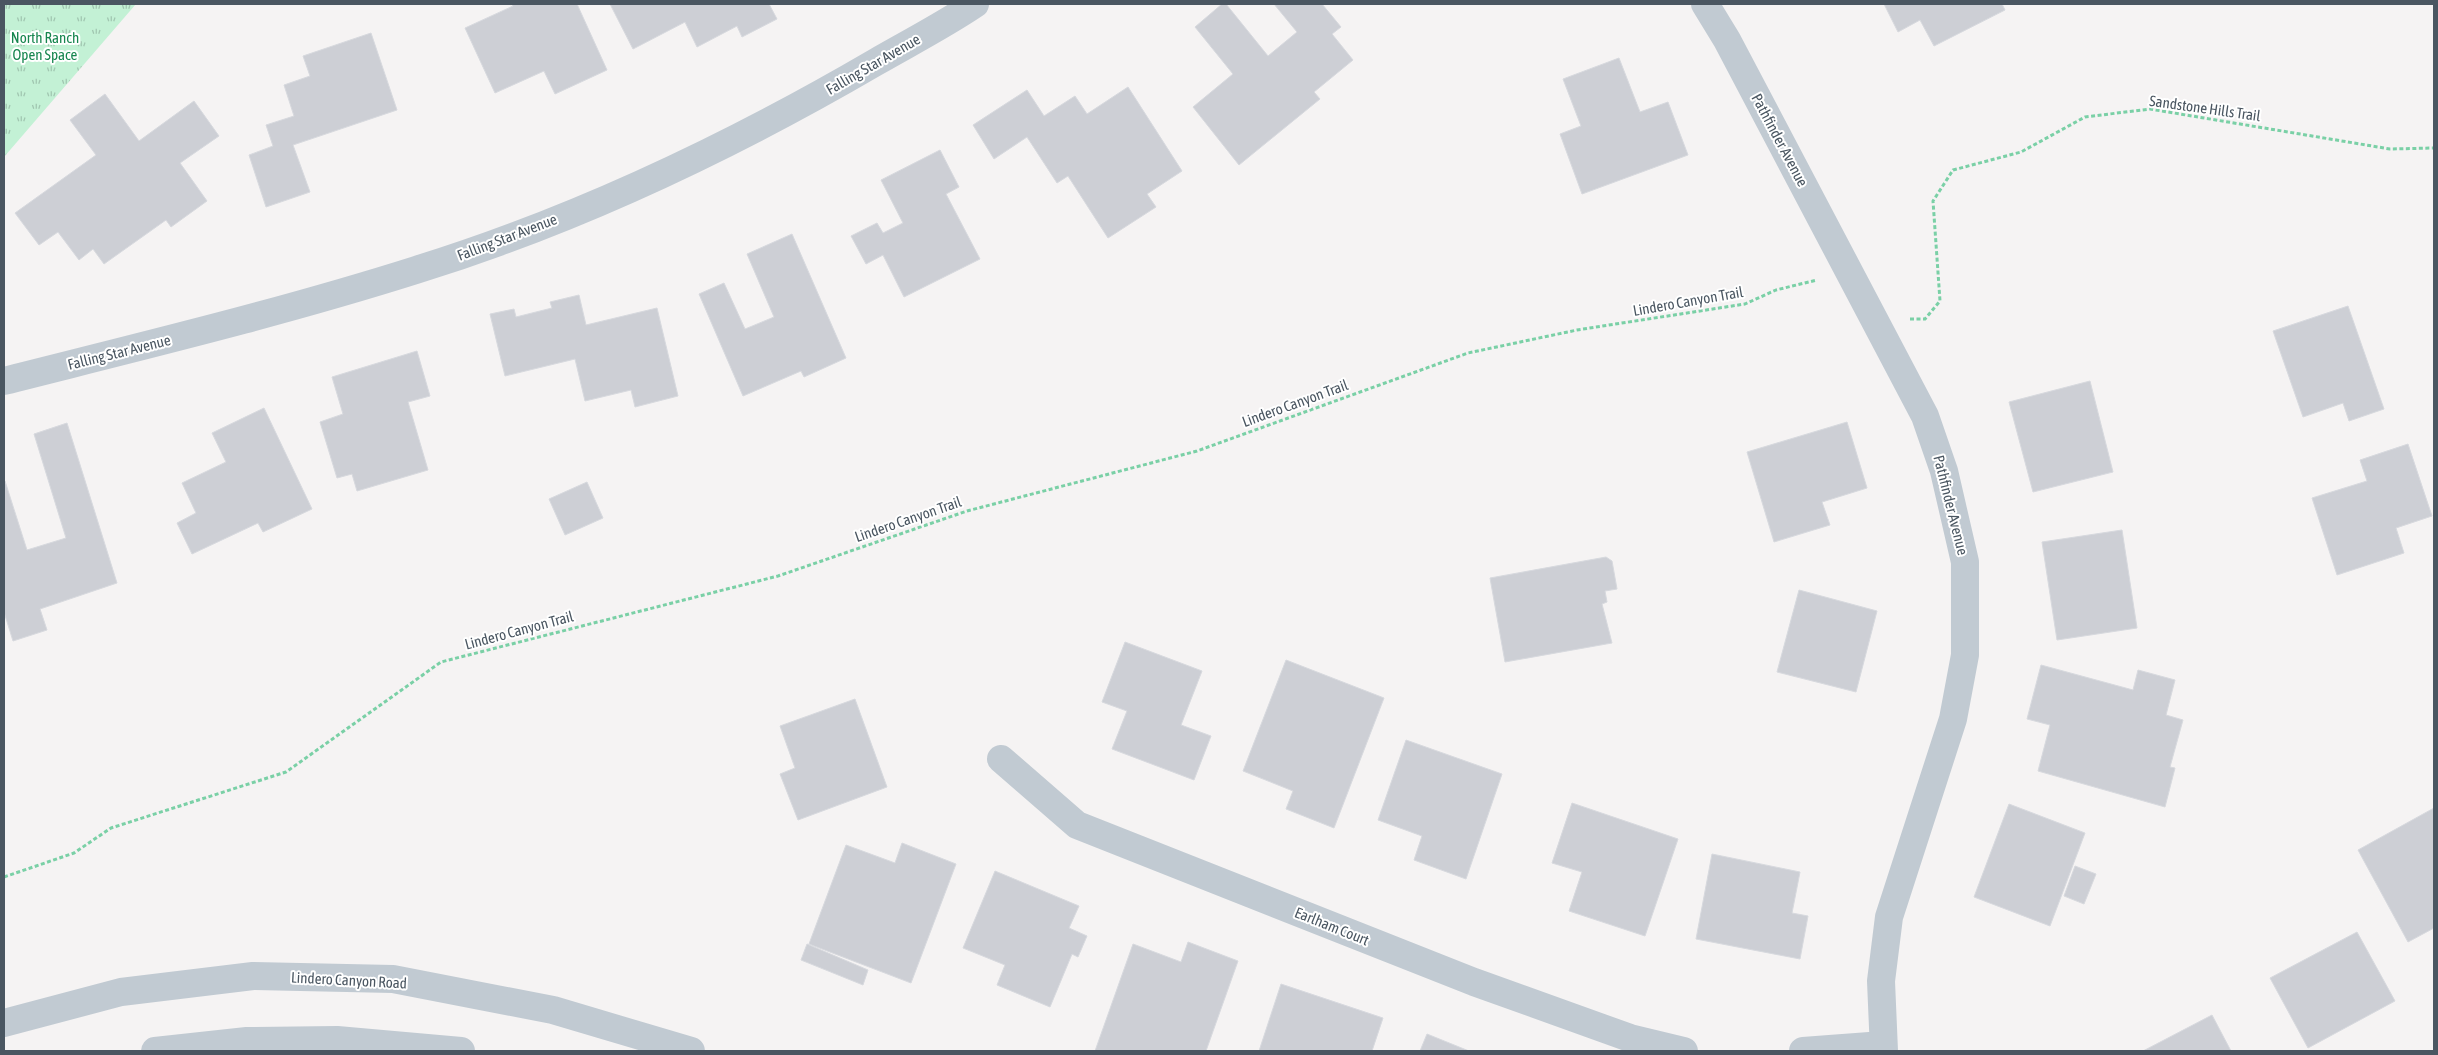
<svg xmlns="http://www.w3.org/2000/svg" width="2438" height="1055" font-family="'Asap Condensed',sans-serif">
	<defs>
		<pattern id="grass-tufts" width="24" height="20" patternUnits="userSpaceOnUse" patternTransform="scale(1.25)"><rect width="24" height="20" fill="#c3f1d5"/><path d="M3 7l-1-3M5 7V3M7 7l1-3M15 17l-1-3M17 17v-4M19 17l1-3" fill="none" stroke="#a0c6b0"/></pattern>
	</defs>
	<rect width="100%" height="100%" fill="#f5f3f3"/>
	<path fill="url(#grass-tufts)" d="M4,4H136L4,157Z"/>
	<path fill="#cdcfd5" stroke="#d7d9de" d="M512,4H577L607,70L555,94L544,71L495,93L465,28L513,6Z
		M610,4H769L777,19L742,37L737,26L697,47L685,22L633,49Z
		M1222,4H1226L1268,56L1297,32L1274,4H1322L1341,27L1332,34L1353,60L1314,92L1320,99L1239,165L1193,107L1233,74L1195,27Z
		M1884,4H2002L2005,10L1934,46L1920,20L1898,32Z
		M371,33L397,110L293,145L310,192L266,207L249,155L273,146L266,125L294,116L284,85L310,76L303,56Z
		M1619,58L1640,112L1668,102L1688,155L1582,194L1560,134L1581,126L1563,79Z
		M1128,87L1182,171L1147,194L1156,207L1108,238L1068,176L1057,183L1027,137L994,159L973,125L1027,90L1044,116L1075,96L1087,114Z
		M105,94L139,141L194,101L219,136L180,163L207,201L171,227L166,220L104,264L93,249L79,260L58,232L39,245L15,213L96,155L70,120Z
		M940,150L959,187L946,194L980,259L904,297L883,255L866,264L851,236L877,223L883,233L903,223L881,180Z
		M792,234L846,358L804,377L801,371L743,396L699,294L724,283L745,329L774,317L747,254Z
		M579,295L586,325L657,308L678,396L635,407L631,390L585,401L575,359L505,376L490,314L514,309L516,317L552,308L550,302Z
		M2348,306L2384,409L2349,421L2343,403L2303,417L2273,331Z
		M417,351L430,396L408,402L428,470L357,491L352,474L337,478L320,422L343,414L332,377Z
		M2090,381L2113,472L2033,492L2009,402Z
		M264,408L312,509L263,532L258,523L192,554L177,523L196,513L182,483L226,462L212,433Z
		M1847,422L1867,488L1822,502L1830,525L1774,542L1747,452Z
		M67,423L117,583L40,609L47,630L13,641L4,612V482L5,481L27,550L66,538L34,434Z
		M2408,444L2432,516L2396,528L2404,553L2337,575L2312,498L2367,481L2360,460Z
		M587,482L603,518L565,535L549,499Z
		M2122,530L2137,628L2057,640L2042,542Z
		M1606,557L1612,561L1617,589L1605,591L1607,602L1602,604L1612,643L1505,662L1490,578Z
		M1799,590L1877,611L1856,692L1777,672Z
		M1125,642L1202,671L1181,725L1211,736L1194,780L1112,749L1127,711L1102,702Z
		M1286,660L1384,698L1334,828L1286,809L1293,791L1243,771Z
		M2041,665L2133,690L2138,670L2175,680L2166,715L2183,720L2170,767L2175,768L2165,807L2038,771L2050,725L2027,719Z
		M855,699L887,787L798,820L780,774L795,768L780,726Z
		M1406,740L1502,774L1466,879L1414,860L1422,836L1378,820Z
		M1572,803L1678,839L1645,936L1569,911L1582,872L1552,863Z
		M2009,804L2085,833L2050,926L1974,897Z
		M2434,808V928L2408,942L2358,850Z
		M902,843L956,864L911,983L809,944L846,845L895,863Z
		M1712,854L1800,872L1792,913L1808,916L1800,959L1696,939Z
		M2075,866L2096,874L2084,904L2064,896Z
		M995,871L1079,906L1069,928L1087,936L1078,957L1072,954L1050,1007L997,985L1005,965L963,948Z
		M2357,932L2395,1001L2308,1048L2270,978Z
		M1188,942L1238,961L1206,1051H1095L1133,944L1181,962Z
		M807,944L868,970L863,985L801,960Z
		M1281,984L1383,1018L1372,1051H1259Z
		M2212,1015L2231,1051H2143Z
		M1427,1034L1469,1051H1420Z"/>
	<g fill="none" stroke-linecap="round" stroke-linejoin="round">
		<path stroke="#7ad0a6" stroke-width="3" stroke-dasharray="4 2.5" stroke-linecap="butt" d="M1910,319H1925L1940,301L1933,201L1953,170L2021,152L2085,117L2150,109L2390,149L2434,148
			M4,877L74,853L111,828L286,772L441,662L778,576L967,511L1197,451L1468,353L1577,330L1745,304L1776,290L1817,280"/>
		<path stroke="#c1cad2" stroke-width="28" d="M1705,4L1727,40L1925,416L1944,471L1965,562V655L1953,719L1889,917L1881,981L1884,1051
			M4,381C142,346 280,313 416,270C574,221 732,146 876,62C909,43 944,25 975,4
			M1001,759L1077,825L1474,982L1630,1038L1684,1051
			M4,1023L121,992L253,976L393,979L553,1010L691,1051
			M155,1051L247,1041L337,1040L461,1051
			M1803,1051L1883,1045"/>
	</g>
	<g text-anchor="middle" dominant-baseline="central" stroke-width="4" stroke-linejoin="round" paint-order="stroke">
		<g font-size="15" fill="#17864f" stroke="#fff">
			<text x="45" y="37">North Ranch<tspan x="45" dy="17">Open Space</tspan></text>
		</g>
		<g font-size="15" fill="#4a5661" stroke="#fff">
			<text transform="translate(873 64) rotate(-30)">Falling Star Avenue</text>
			<text transform="translate(2205 108) rotate(8)">Sandstone Hills Trail</text>
			<text transform="translate(1780 140) rotate(62)">Pathfinder Avenue</text>
			<text transform="translate(507 237) rotate(-21)">Falling Star Avenue</text>
			<text transform="translate(1688 301) rotate(-10)">Lindero Canyon Trail</text>
			<text transform="translate(119 352) rotate(-14)">Falling Star Avenue</text>
			<text transform="translate(1295 403) rotate(-20)">Lindero Canyon Trail</text>
			<text transform="translate(1951 505) rotate(76)">Pathfinder Avenue</text>
			<text transform="translate(908 519) rotate(-19)">Lindero Canyon Trail</text>
			<text transform="translate(519 630) rotate(-15)">Lindero Canyon Trail</text>
			<text transform="translate(1332 926) rotate(22)">Earlham Court</text>
			<text transform="translate(349 980) rotate(3)">Lindero Canyon Road</text>
		</g>
	</g>
	<rect width="2438" height="1055" fill="none" stroke="#4a5661" stroke-width="10"/>
</svg>
